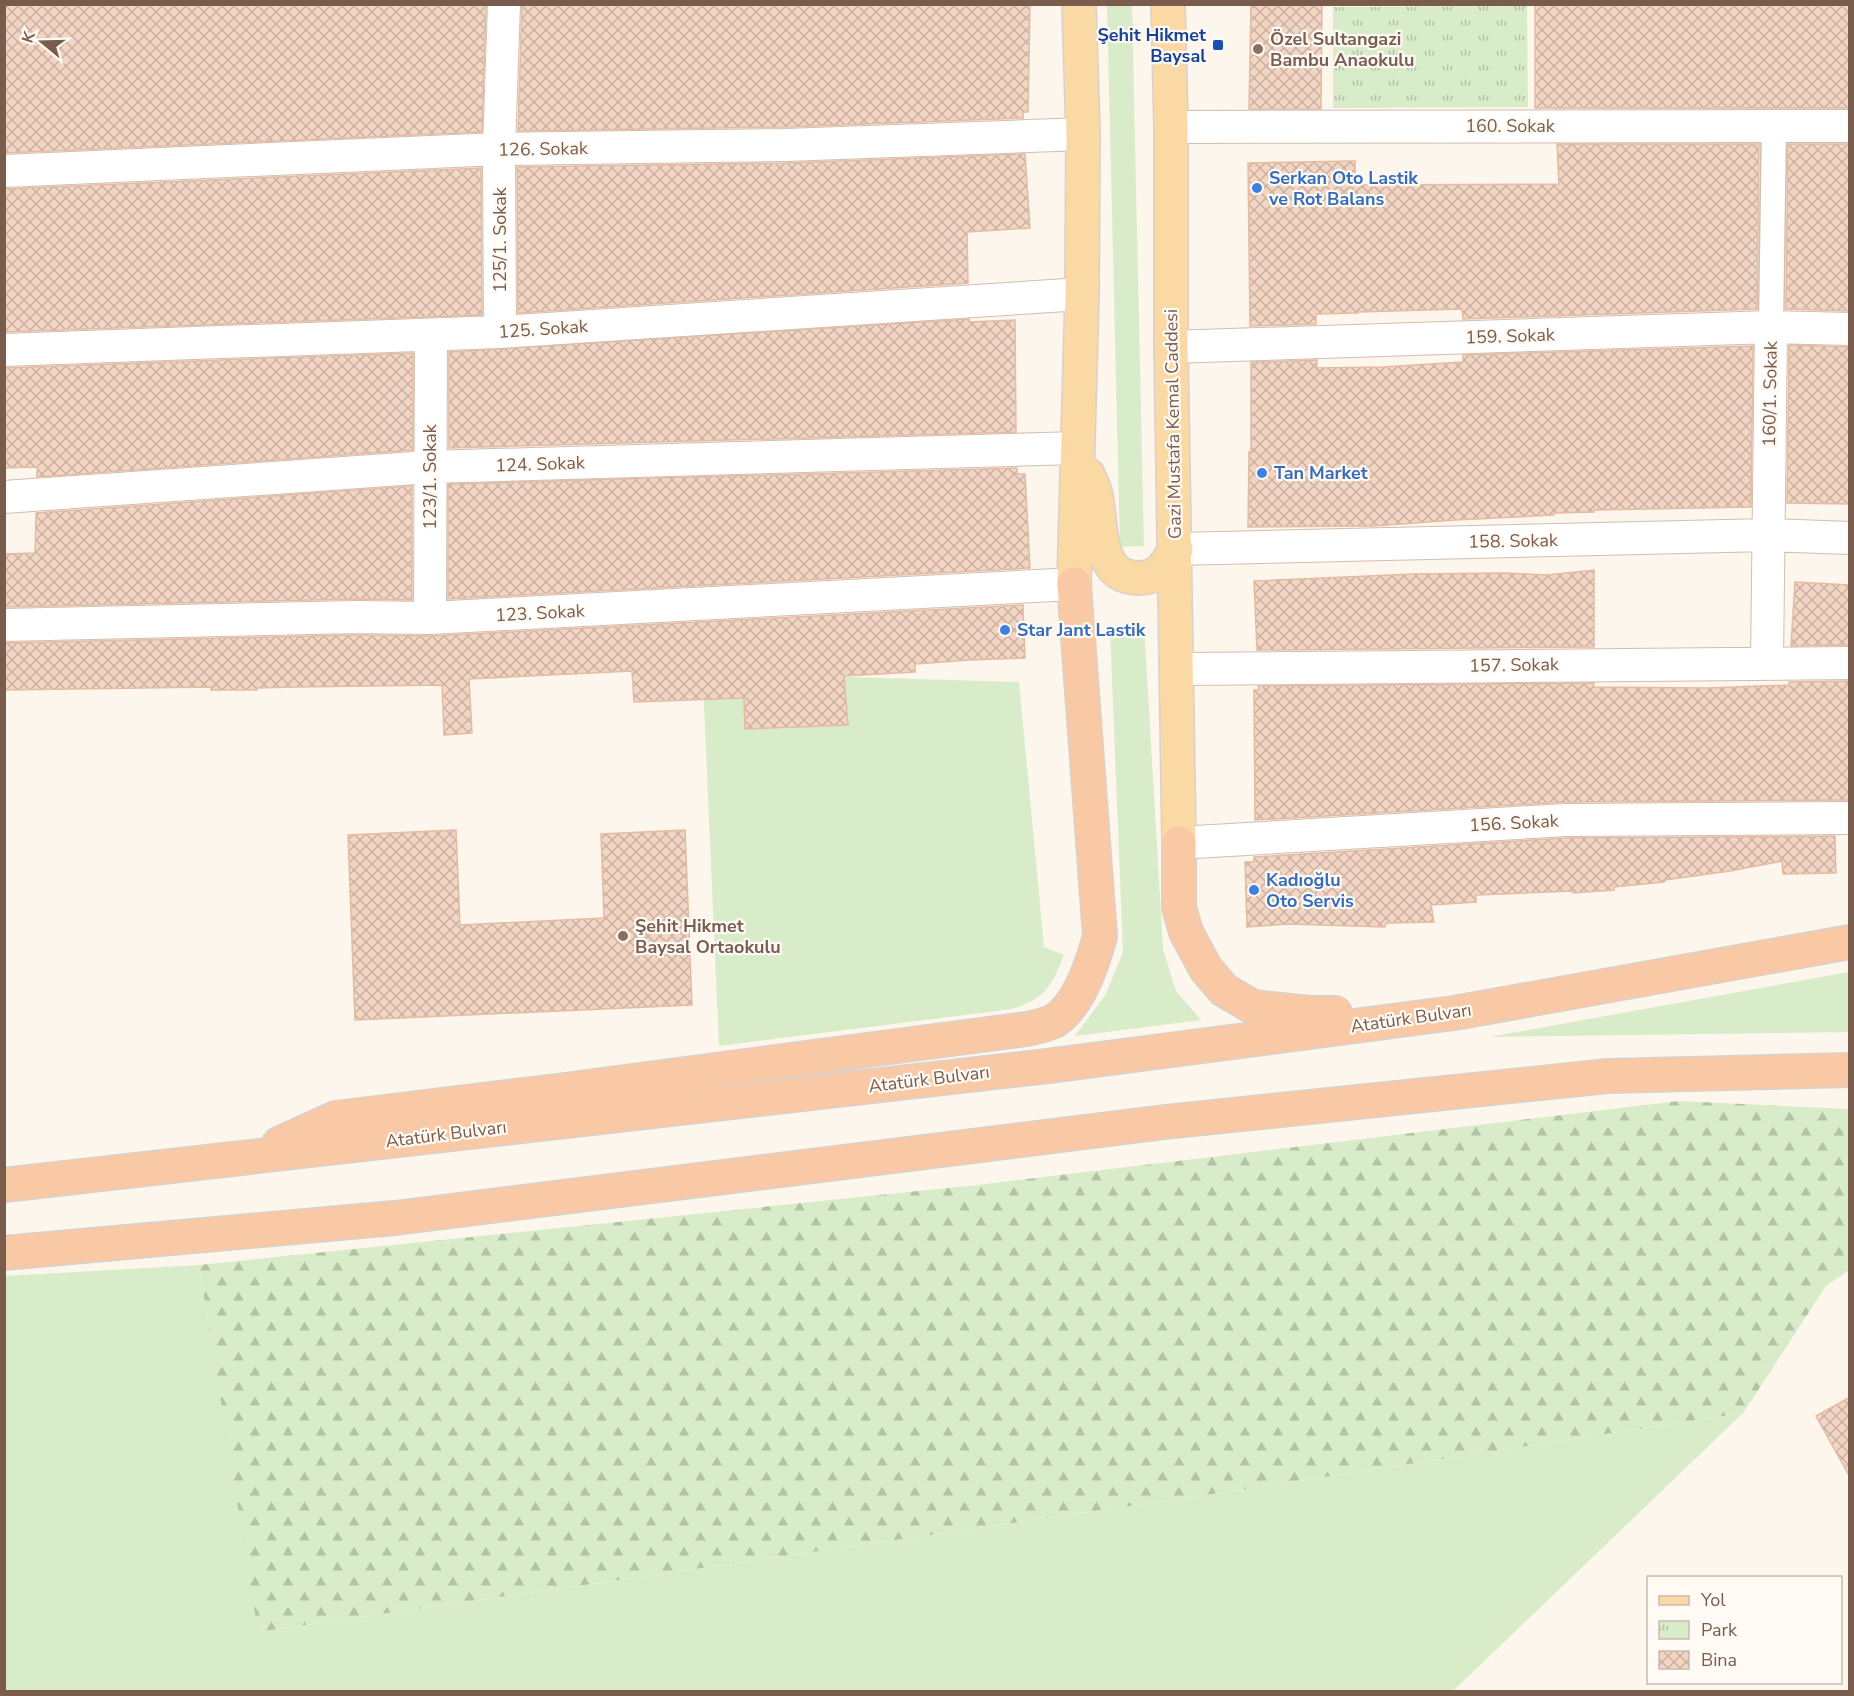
<svg xmlns="http://www.w3.org/2000/svg" width="1854" height="1696" font-family="'Nunito Sans',sans-serif">
	<defs>
		<pattern id="forest-firs" width="22" height="20" patternUnits="userSpaceOnUse" patternTransform="scale(1.5)"><rect width="22" height="20" fill="#d8ecc9"/><path d="M5 1l3.5 6h-7zM16 11l3.5 6h-7z" fill="#b4c2a5"/></pattern>
		<pattern id="park-tufts" width="24" height="20" patternUnits="userSpaceOnUse" patternTransform="scale(1.5)"><rect width="24" height="20" fill="#d8ecc9"/><path d="M3 7l-1-3M5 7V3M7 7l1-3M15 17l-1-3M17 17v-4M19 17l1-3" fill="none" stroke="#b4c2a5"/></pattern>
		<pattern id="building-cross-hatch" width="8" height="8" patternUnits="userSpaceOnUse" patternTransform="scale(1.5)"><rect width="8" height="8" fill="#f3d5c3"/><path d="M0 0l8 8M0 8l8-8" fill="none" stroke="#cab0a1"/></pattern>
	</defs>
	<rect width="100%" height="100%" fill="#fdf6ec"/>
	<path fill="#d8ecc9" d="M1107,5H1132L1144,546L1120,547Z
		M1144,625L1163,949L1176,991L1201,1020L1075,1036L1106,994L1123,952L1110,629Z
		M850,677L1019,682L1044,947L1064,955C1051,987 1046,998 1012,1009L719,1046L703,682Z
		M1849,972V1032L1489,1037Z
		M199,1265L259,1632L1193,1497L1743,1413L1453,1691L5,1692V1276Z"/>
	<path fill="url(#forest-firs)" d="M1679,1101L1849,1109V1270L1826,1286L1743,1413L1193,1497L258,1632L199,1265L977,1185Z"/>
	<path fill="url(#park-tufts)" d="M1527,6L1528,107L1333,108V7Z"/>
	<path fill="url(#building-cross-hatch)" stroke="#e6bba3" stroke-width="1.5" d="M4,4H486L482,132L4,153Z
		M522,4H1030L1028,112H1023V118L786,127L518,131Z
		M1251,4H1322L1321,109H1249Z
		M1535,4H1850V108H1535Z
		M1557,144H1759L1757,309L1463,319L1462,309L1358,312V313L1316,314V324L1250,326L1248,163L1355,161V185L1559,184Z
		M1788,144H1850V311L1786,309Z
		M1025,154L1030,228L967,232L968,283L518,313L517,167L786,163Z
		M481,168L482,315L4,332V189Z
		M969,319V322L1015,320L1016,432L449,448V352Z
		M1789,345L1850,347V504L1787,503Z
		M1753,346L1751,507L1594,510V512L1554,513V515L1455,520L1374,526L1248,527L1249,452H1251V362L1317,360V368L1383,367L1463,362V355Z
		M413,353V450L37,477V467L4,468V368Z
		M1017,468V474H1025L1030,568L448,599V484Z
		M412,486V600L356,599L4,607V554L35,553L36,513Z
		M1594,570V647L1257,650L1254,581L1415,574L1505,573L1547,575Z
		M1795,582L1850,585V645L1791,646Z
		M1023,605L1025,658L969,660L915,664V672L844,676L848,725L745,729L744,698L634,702L632,671L469,679L472,733L444,735L442,685L297,687L257,688V690H211V687L4,690V643L356,635L431,636Z
		M1850,681V800L1565,802L1255,820L1254,690H1259L1258,686L1594,683V687L1707,688L1789,685V682Z
		M456,830L460,925L604,918L601,834L685,830L692,1005L355,1020L348,835Z
		M1835,836L1836,873L1783,874L1782,861L1730,871L1665,880L1664,882L1614,887V890L1573,893V891L1476,895V902L1431,905L1434,922L1386,923L1385,927L1289,924L1247,927L1245,862H1254V857L1567,838Z
		M1850,1397V1477L1816,1416Z"/>
	<g fill="none" stroke-linecap="round" stroke-linejoin="round">
		<g stroke="#d1beb0" stroke-width="27">
			<path id="pedestrian" d="M1771,327L1774,125"/>
		</g>
		<g stroke="#d1beb0" stroke-width="34">
			<path id="minor" d="M1171,127L1850,126
				M4,171L499,149L786,145L1083,134
				M500,332L499,149L504,4
				M1171,347L1771,327L1850,329
				M4,350L500,332L1082,294
				M4,497L429,467L1077,448
				M1176,549L1768,535L1850,538
				M430,618L431,335
				M4,625L356,617L430,618L1074,584
				M1767,663L1771,327
				M1178,669L1850,663
				M1179,843L1566,820L1850,818"/>
		</g>
		<g stroke="#dad1cd" stroke-width="36">
			<path id="primary" d="M1168,4L1171,127V347L1179,843
				M1088,475C1091,482 1095,489 1096,496C1102,526 1096,577 1138,578C1158,579 1166,565 1176,549
				M1074,584L1082,294L1083,134L1079,4"/>
		</g>
		<g stroke="#dad1cd" stroke-width="36">
			<path id="trunk" d="M1179,843V907L1186,932L1206,969L1224,990L1253,1007L1310,1013H1335
				M279,1144L336,1118L557,1091L1027,1029C1036,1027 1046,1025 1054,1021C1079,1006 1093,962 1100,936L1074,584
				M4,1185L1048,1066L1454,1013L1850,942
				M4,1253L395,1218L1165,1122L1608,1076L1850,1070"/>
		</g>
		<use href="#pedestrian" stroke="#fff" stroke-width="24"/>
		<use href="#minor" stroke="#fff" stroke-width="32"/>
		<use href="#primary" stroke="#fbd9a5" stroke-width="33"/>
		<use href="#trunk" stroke="#f9c8a4" stroke-width="33"/>
	</g>
	<rect fill="#1a4fb4" stroke="#fffaf3" stroke-width="2" x="1212" y="39" width="12" height="12" rx="3"/>
	<g fill="#8d6e63" stroke="#fffaf3" stroke-width="2">
		<circle cx="1258" cy="49" r="6"/>
		<circle cx="623" cy="936" r="6"/>
	</g>
	<g fill="#3f7fe0" stroke="#fffaf3" stroke-width="2">
		<circle cx="1257" cy="188" r="6"/>
		<circle cx="1262" cy="473" r="6"/>
		<circle cx="1005" cy="630" r="6"/>
		<circle cx="1254" cy="890" r="6"/>
	</g>
	<g text-anchor="middle" dominant-baseline="central" stroke-width="4.5" stroke-linejoin="round" paint-order="stroke">
		<g font-size="18" font-weight="bold" fill="#164399" stroke="#fffaf3" text-anchor="end">
			<text x="1206" y="35">Şehit Hikmet<tspan x="1206" dy="21">Baysal</tspan></text>
		</g>
		<g font-size="18" font-weight="bold" fill="#785e54" stroke="#fffaf3" text-anchor="start">
			<text x="1270" y="39">Özel Sultangazi<tspan x="1270" dy="21">Bambu Anaokulu</tspan></text>
			<text x="635" y="926">Şehit Hikmet<tspan x="635" dy="21">Baysal Ortaokulu</tspan></text>
		</g>
		<g font-size="18" fill="#7a5c4d" stroke="#fffaf3">
			<text x="1510" y="126">160. Sokak</text>
			<text transform="translate(543 149) rotate(-1)">126. Sokak</text>
			<text transform="translate(500 240) rotate(-90)">125/1. Sokak</text>
			<text transform="translate(543 329) rotate(-4)">125. Sokak</text>
			<text transform="translate(1510 336) rotate(-2)">159. Sokak</text>
			<text transform="translate(1770 394) rotate(-89)">160/1. Sokak</text>
			<text transform="translate(1173 424) rotate(-91)">Gazi Mustafa Kemal Caddesi</text>
			<text transform="translate(540 464) rotate(-2)">124. Sokak</text>
			<text transform="translate(430 477) rotate(-90)">123/1. Sokak</text>
			<text transform="translate(1513 541) rotate(-1)">158. Sokak</text>
			<text transform="translate(540 613) rotate(-3)">123. Sokak</text>
			<text transform="translate(1514 665) rotate(-1)">157. Sokak</text>
			<text transform="translate(1514 823) rotate(-3)">156. Sokak</text>
			<text transform="translate(1411 1018) rotate(-8)">Atatürk Bulvarı</text>
			<text transform="translate(929 1079) rotate(-7)">Atatürk Bulvarı</text>
			<text transform="translate(446 1134) rotate(-7)">Atatürk Bulvarı</text>
		</g>
		<g font-size="18" font-weight="bold" fill="#366cbe" stroke="#fffaf3" text-anchor="start">
			<text x="1269" y="178">Serkan Oto Lastik<tspan x="1269" dy="21">ve Rot Balans</tspan></text>
			<text x="1274" y="473">Tan Market</text>
			<text x="1017" y="630">Star Jant Lastik</text>
			<text x="1266" y="880">Kadıoğlu<tspan x="1266" dy="21">Oto Servis</tspan></text>
		</g>
	</g>
	<rect width="1854" height="1696" fill="none" stroke="#7a5c4d" stroke-width="12"/>
	<rect x="1647" y="1576" width="195" height="108" fill="#fffaf3" stroke="#cabbb1" stroke-width="1.5"/>
	<rect x="1659" y="1596" width="30" height="9" fill="#fbd9a5" stroke="#cabbb1" stroke-width="1.5"/>
	<text x="1701" y="1606" font-size="18" fill="#7a5c4d">Yol</text>
	<rect x="1659" y="1621" width="30" height="18" fill="url(#park-tufts)" stroke="#cabbb1" stroke-width="1.5"/>
	<text x="1701" y="1636" font-size="18" fill="#7a5c4d">Park</text>
	<rect x="1659" y="1651" width="30" height="18" fill="url(#building-cross-hatch)" stroke="#cabbb1" stroke-width="1.5"/>
	<text x="1701" y="1666" font-size="18" fill="#7a5c4d">Bina</text>
	<g transform="translate(42 42) rotate(289)" stroke="#fffaf3" stroke-width="4.5" paint-order="stroke">
	<path d="M0-4.5L10 22L0 15L-10 22Z" fill="#7a5c4d"/>
	<text y="-9" font-size="16" font-weight="bold" text-anchor="middle" fill="#7a5c4d">K</text>
	</g>
</svg>
